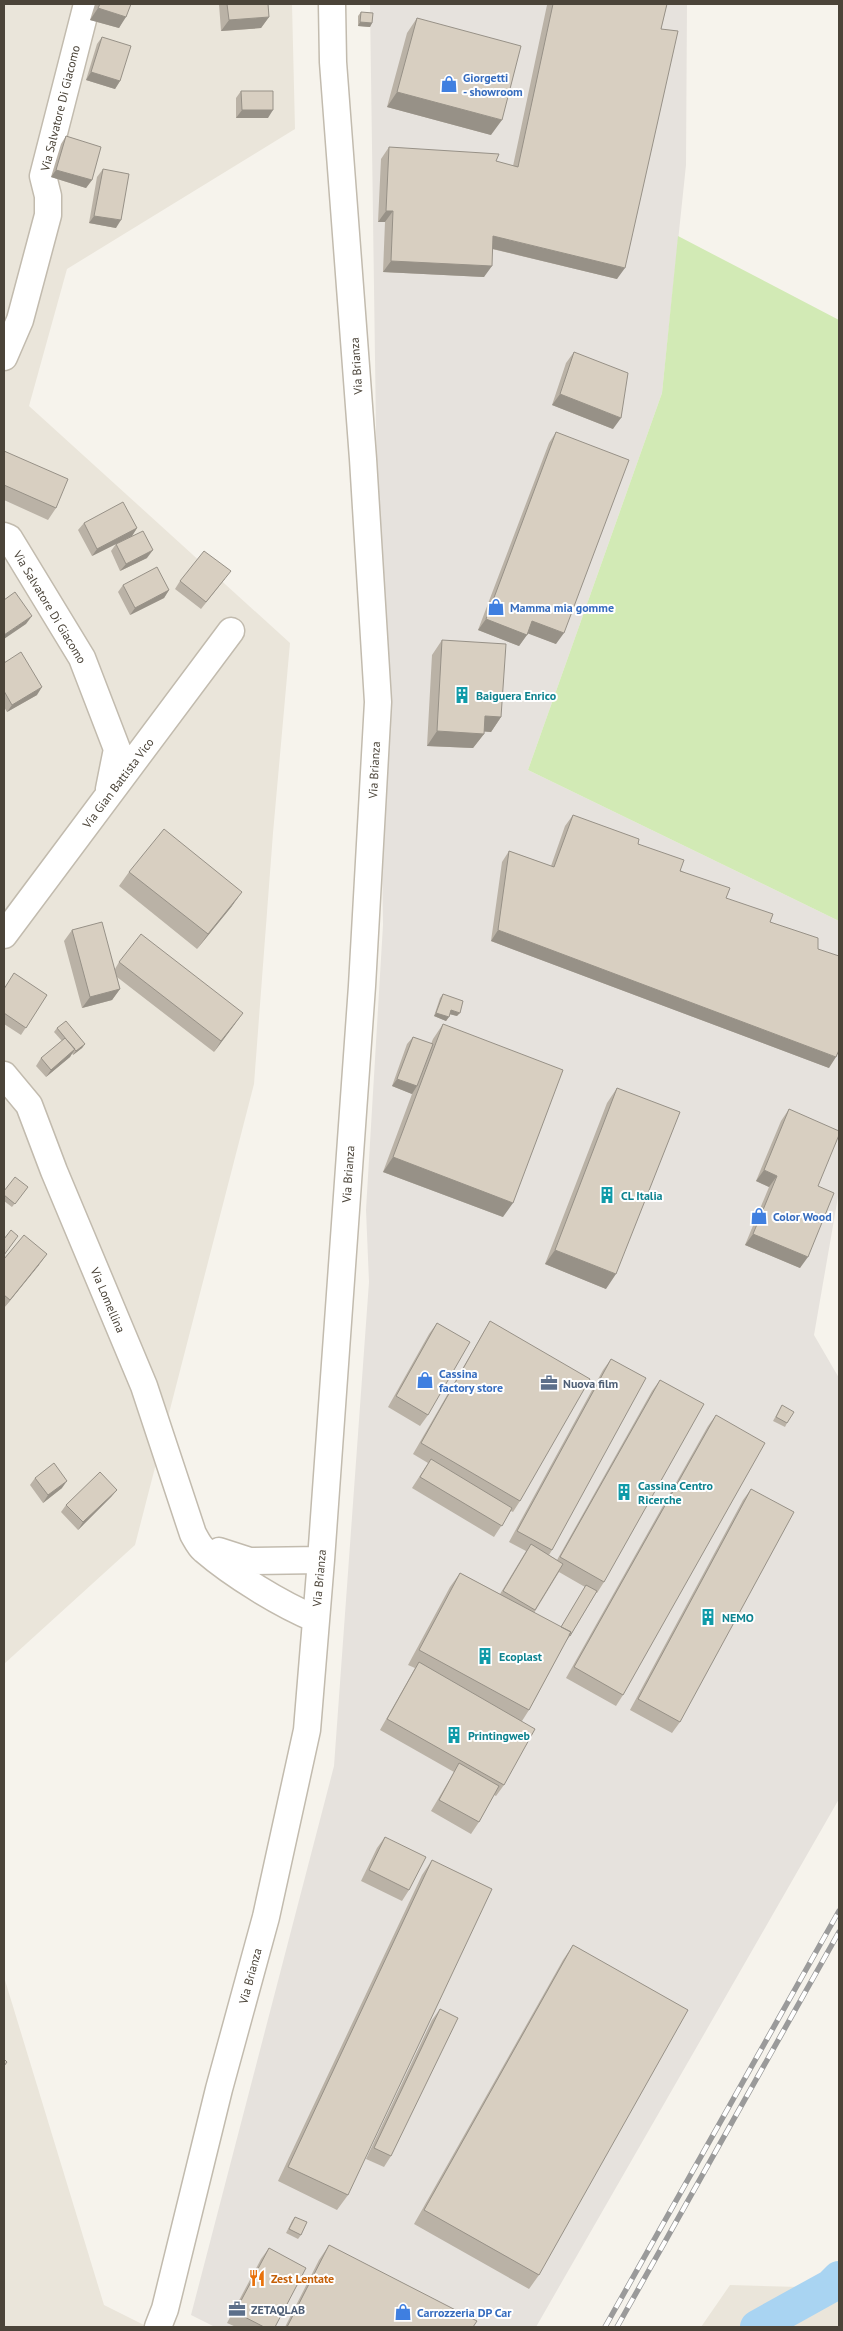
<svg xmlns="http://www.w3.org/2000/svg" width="843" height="2331" font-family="'PT Sans',sans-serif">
	<rect width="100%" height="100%" fill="#f6f3ec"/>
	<path fill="#eae5da" d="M4,4H292L295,129L67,269L29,406L290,643L273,833L254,1084L135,1545L4,1664Z
		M4,1977L104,2305L148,2327H4Z
		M730,2285L839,2288V2327H701Z"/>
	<path fill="#e6e2dd" d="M370,4H687L686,165L662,393L528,770L839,921V1191L814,1335L839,1378V1799L536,2327H215L191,2315L334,1766L369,1282L366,1210L383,925Z"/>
	<path fill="#d2eab5" d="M678,236L839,320V921L528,770L662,393Z"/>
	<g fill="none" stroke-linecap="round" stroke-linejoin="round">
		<path stroke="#a9d4f2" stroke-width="34" d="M757,2327L831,2286L839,2278"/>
		<g stroke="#c2bbae" stroke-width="29">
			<path id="minor" d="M4,357L20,320L48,215V196L43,176L87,4
				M4,536L9,538L82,658L117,749L109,789
				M4,935L231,631
				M4,1075L29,1105L54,1171L144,1386L193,1534C196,1539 199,1546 204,1550C233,1575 280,1604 316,1619
				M219,1551L250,1561L321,1560
				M158,2327L165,2309L219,2089L266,1917L307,1730L321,1560L362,986L378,702L363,459L333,62L332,4"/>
		</g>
		<use href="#minor" stroke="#fff" stroke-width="26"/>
		<g stroke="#9a9a9a" stroke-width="5.5">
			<path id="rail" d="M605,2327L839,1911
				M617,2327L839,1932"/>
		</g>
		<use href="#rail" stroke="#fff" stroke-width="4" stroke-dasharray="11" stroke-linecap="butt"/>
	</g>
	<path fill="#bab2a6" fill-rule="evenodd" d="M95,4H131L119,28L90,20Z
		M219,4H268L269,17L261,28L221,31Z
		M540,4H667L661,29L617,279L492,249L484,277L383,272L385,222H378L381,159L389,147L496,161L513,166L547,5Z
		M361,12L372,23L370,27L358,26V16Z
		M417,18L491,135L387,107L407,33Z
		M102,37L120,81L115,89L86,80L97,44Z
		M241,91L268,118H236V98Z
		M66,136L92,180L86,188L51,177L61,144Z
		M103,169L116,228L89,223L97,177Z
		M574,352L613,429L552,405L566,363Z
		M556,432V644L528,633L519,646L478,630L549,443Z
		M4,451L56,508L48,520L4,500Z
		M84,523L137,528L132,536L92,556L78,530Z
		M116,544L147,558L120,571L111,551Z
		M225,579L201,609L175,589L180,581Z
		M123,585L169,590L164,598L130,615L118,592Z
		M442,640L501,717L491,732L484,731V734L473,748L427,746L432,655Z
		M4,663L37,695L7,712L4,707Z
		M573,815L638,844L726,898L818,949L829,1068L491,941L502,862L509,851L551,866L565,826Z
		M129,872L232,906L197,949L119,886Z
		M72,930L115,969L119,962L235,1024L214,1052L117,977L120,989L112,1000L82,1008L64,941Z
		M4,988L47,995L21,1035L4,1024Z
		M443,994L457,1016L450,1014L446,1021L434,1016L440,998Z
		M443,1024L503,1217L383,1172L412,1094L392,1086L407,1044L413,1037L431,1044L433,1039Z
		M57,1028L85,1044L82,1048L73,1055L72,1053L70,1057L46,1077L36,1066L41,1058L62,1041L54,1032Z
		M617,1088L606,1289L545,1264L607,1103Z
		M789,1109L818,1186L800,1268L745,1245L769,1187L756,1181L781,1121Z
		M28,1187L12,1207L4,1201V1191Z
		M4,1259L39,1265L4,1308Z
		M490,1321L520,1501L513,1512L511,1511L494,1537L412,1488L428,1463L413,1454L483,1333Z
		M437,1323L428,1415L420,1426L388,1407L429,1334Z
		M611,1359L552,1550L549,1555L557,1560L652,1391L660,1380L604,1582L597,1593H596L570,1636L565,1643L529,1710L522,1721L504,1785L496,1796L494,1795L479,1822L471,1834L431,1811L454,1772L380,1730L415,1668L408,1665L450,1587L460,1573L500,1594L526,1551L509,1542L603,1370ZM559,1572L585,1587L561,1627L534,1613Z
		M782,1405L787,1423L785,1427L773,1421Z
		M716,1415L623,1695L616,1706L566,1678L708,1426Z
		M35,1478L62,1488L43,1503L30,1485Z
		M751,1489L680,1722L672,1733L630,1710L743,1500Z
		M117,1490L111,1497L78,1530L61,1512L66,1505Z
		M385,1837L409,1890L402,1901L361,1881L377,1848Z
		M432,1860L348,2195L337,2210L278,2181L422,1875Z
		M573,1945L539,2275L529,2289L414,2224L563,1960Z
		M440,2009L391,2156L384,2167L366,2159L432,2020Z
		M295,2217L301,2235L298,2239L286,2233L292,2221Z
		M329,2245L473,2327H285L319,2260Z
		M269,2248L275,2327H236L227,2323L261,2259Z"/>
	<path fill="#979187" d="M98,8L126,17L119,28L90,20Z
		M269,17L261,28L221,31L229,20Z
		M360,22L372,23L370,27L358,26Z
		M91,72L120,81L115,89L86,80Z
		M397,92L502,120L491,135L387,107Z
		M242,110H273L268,118H236Z
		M56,170L92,180L86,188L51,177Z
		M386,211H393L385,222H378Z
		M94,216L121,220L116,228L89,223Z
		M493,236L625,268L617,279L485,247Z
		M391,261L492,266L484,277L383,272Z
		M560,394L621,418L613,429L552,405Z
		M137,528L132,536L92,556L97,549Z
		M153,550L147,558L120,571L126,564Z
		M169,590L164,598L130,615L135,608Z
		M32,616L26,624L4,639V635Z
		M486,619L527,635L519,646L478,630Z
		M532,621L564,633L556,644L524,632Z
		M42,687L37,695L7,712L12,705Z
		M485,716L501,717L491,732L475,731Z
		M437,731L484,734L473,748L427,746Z
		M242,892L232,906L197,949L208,934Z
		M498,930L836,1057L829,1068L491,941Z
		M120,989L112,1000L82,1008L90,997Z
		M451,1010L460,1013L457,1016L449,1014Z
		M243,1013L235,1024L214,1052L221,1041Z
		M436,1013L449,1017L446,1021L434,1016Z
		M85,1044L82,1048L73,1055L76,1051Z
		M75,1049L70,1057L46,1077L51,1070Z
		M397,1079L417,1086L412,1094L392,1086Z
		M393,1157L513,1203L503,1217L383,1172Z
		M764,1170L777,1176L769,1187L756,1181Z
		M753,1234L808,1257L800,1268L745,1245Z
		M555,1250L616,1274L606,1289L545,1264Z
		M47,1254L39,1265L4,1308L10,1300Z
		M67,1481L62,1488L43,1503L48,1495Z
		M117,1490L111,1497L78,1530L83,1522Z"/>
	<path fill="#d8cfc1" stroke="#979187" d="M100,4H131L126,17L98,8Z
		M227,4H268L269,17L229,20Z
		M553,4H667L661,29L678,31L625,268L493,236L492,266L391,261L393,211H386L389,147L499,154L496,161L518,167Z
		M361,12L373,13L372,23L360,22Z
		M417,18L521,46L502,120L397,92Z
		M102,37L131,46L120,81L91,72Z
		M241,91H273V110H242Z
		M66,136L101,147L92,180L56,170Z
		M103,169L129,174L121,220L94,216Z
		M574,352L628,373L621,418L560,394Z
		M556,432L629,460L564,633L532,621L527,635L486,619Z
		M4,451L68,479L56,508L4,485Z
		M123,502L137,528L97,549L84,523Z
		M143,531L153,550L126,564L116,544Z
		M204,551L231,571L206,602L180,581Z
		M157,567L169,590L135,608L123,585Z
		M15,592L32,616L4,635V600Z
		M442,640L506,644L501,717L485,716L484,734L437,731Z
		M21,652L42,687L12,705L4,691V663Z
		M573,815L639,839L638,844L684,860L680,871L730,888L726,898L773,914L770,922L818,938V949L839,956V1050L836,1057L498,930L509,851L554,867Z
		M164,829L242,892L208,934L129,872Z
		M102,922L120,989L90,997L72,930Z
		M141,934L243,1013L221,1041L119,962Z
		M14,973L47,995L26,1028L4,1013V989Z
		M443,994L463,1001L460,1013L451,1010L449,1017L436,1013Z
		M66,1021L85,1044L76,1051L57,1028Z
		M443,1024L563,1070L513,1203L393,1157Z
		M413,1037L433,1044L417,1086L397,1079Z
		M65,1038L75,1049L51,1070L41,1058Z
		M617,1088L680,1112L616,1274L555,1250Z
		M789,1109L839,1131V1135L818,1186L834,1193L808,1257L753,1234L777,1176L764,1170Z
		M15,1177L28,1187L15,1204L4,1195V1191Z
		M11,1230L18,1236L4,1255V1239Z
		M24,1235L47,1254L10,1300L4,1295V1259Z
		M490,1321L590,1379L520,1501L421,1443Z
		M437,1323L470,1342L428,1415L396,1396Z
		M611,1359L646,1378L552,1550L517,1531Z
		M660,1380L704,1404L604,1582L560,1557Z
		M782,1405L794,1412L787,1423L776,1417Z
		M716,1415L765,1443L623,1695L574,1667Z
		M431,1459L512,1508L502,1526L420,1477Z
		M54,1463L67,1481L48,1495L35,1478Z
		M100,1472L117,1490L83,1522L66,1505Z
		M751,1489L794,1512L680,1722L638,1699Z
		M531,1544L563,1564L535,1610L503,1591Z
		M460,1573L571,1632L529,1710L419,1650Z
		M586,1585L597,1591L570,1636L569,1635L571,1632L561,1627Z
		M419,1662L535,1729L504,1785L387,1719Z
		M459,1763L499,1786L479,1822L439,1800Z
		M385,1837L426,1857L409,1890L369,1870Z
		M432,1860L492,1889L348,2195L288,2167Z
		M573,1945L688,2010L539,2275L424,2210Z
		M440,2009L458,2018L391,2156L374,2148Z
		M4,2059L7,2062L4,2066Z
		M295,2217L307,2222L301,2235L289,2229Z
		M329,2245L477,2321L473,2327H287Z
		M269,2248L306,2268L275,2327H264L235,2312Z"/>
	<defs>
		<g id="shop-bare" transform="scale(1.35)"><path d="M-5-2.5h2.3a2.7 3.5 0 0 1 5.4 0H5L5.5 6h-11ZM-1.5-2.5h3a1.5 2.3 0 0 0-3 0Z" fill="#3f7fe0" stroke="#fff" stroke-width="2.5" paint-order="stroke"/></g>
		<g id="building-bare" transform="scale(1.35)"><path d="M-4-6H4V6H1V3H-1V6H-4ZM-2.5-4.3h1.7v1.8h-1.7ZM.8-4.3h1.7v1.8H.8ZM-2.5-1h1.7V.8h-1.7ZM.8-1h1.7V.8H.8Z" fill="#0f9aa8" stroke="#fff" stroke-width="2.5" paint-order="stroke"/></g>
		<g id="office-bare" transform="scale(1.35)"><path d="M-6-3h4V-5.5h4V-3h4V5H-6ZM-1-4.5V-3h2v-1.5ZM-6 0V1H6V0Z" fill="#5c6f8a" stroke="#fff" stroke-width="2.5" paint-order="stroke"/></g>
		<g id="restaurant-bare" transform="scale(1.35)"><path d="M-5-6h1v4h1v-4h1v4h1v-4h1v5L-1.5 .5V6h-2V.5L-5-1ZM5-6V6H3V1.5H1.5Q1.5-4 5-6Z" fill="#e8710a" stroke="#fff" stroke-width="2.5" paint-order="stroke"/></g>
	</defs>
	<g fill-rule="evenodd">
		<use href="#shop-bare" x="449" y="84"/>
		<use href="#shop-bare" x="496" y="607"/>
		<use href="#building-bare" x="462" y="695"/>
		<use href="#building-bare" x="607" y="1195"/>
		<use href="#shop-bare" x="759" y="1216"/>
		<use href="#shop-bare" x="425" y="1380"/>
		<use href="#office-bare" x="549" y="1383"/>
		<use href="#building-bare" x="624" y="1492"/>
		<use href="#building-bare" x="708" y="1617"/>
		<use href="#building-bare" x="485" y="1656"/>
		<use href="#building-bare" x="454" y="1735"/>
		<use href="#restaurant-bare" x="257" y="2278"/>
		<use href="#office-bare" x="237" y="2309"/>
		<use href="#shop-bare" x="403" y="2312"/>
	</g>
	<g text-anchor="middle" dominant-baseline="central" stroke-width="4" stroke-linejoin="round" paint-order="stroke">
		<g font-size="12" font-weight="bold" fill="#366cbe" stroke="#fff" text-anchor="start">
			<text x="463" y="77">Giorgetti<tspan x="463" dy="14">- showroom</tspan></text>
			<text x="510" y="607">Mamma mia gomme</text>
			<text x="773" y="1216">Color Wood</text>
			<text x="439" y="1373">Cassina<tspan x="439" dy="14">factory store</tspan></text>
			<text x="417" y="2312">Carrozzeria DP Car</text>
		</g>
		<g font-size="12" fill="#4b4439" stroke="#fff">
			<text transform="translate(60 108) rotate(-76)">Via Salvatore Di Giacomo</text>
			<text transform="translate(356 366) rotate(-94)">Via Brianza</text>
			<text transform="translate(50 607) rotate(59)">Via Salvatore Di Giacomo</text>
			<text transform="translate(374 770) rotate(-87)">Via Brianza</text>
			<text transform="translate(118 783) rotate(-53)">Via Gian Battista Vico</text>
			<text transform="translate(348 1174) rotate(-86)">Via Brianza</text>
			<text transform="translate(108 1300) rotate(67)">Via Lomellina</text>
			<text transform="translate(319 1578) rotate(-85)">Via Brianza</text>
			<text transform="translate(250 1976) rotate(-75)">Via Brianza</text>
		</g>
		<g font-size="12" font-weight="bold" fill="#0d838f" stroke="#fff" text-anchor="start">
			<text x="476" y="695">Baiguera Enrico</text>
			<text x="621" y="1195">CL Italia</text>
			<text x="638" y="1485">Cassina Centro<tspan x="638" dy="14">Ricerche</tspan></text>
			<text x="722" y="1617">NEMO</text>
			<text x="499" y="1656">Ecoplast</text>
			<text x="468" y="1735">Printingweb</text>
		</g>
		<g font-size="12" font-weight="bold" fill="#4e5e75" stroke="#fff" text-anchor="start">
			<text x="563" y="1383">Nuova film</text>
			<text x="251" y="2309">ZETAQLAB</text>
		</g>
		<g font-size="12" font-weight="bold" fill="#c56008" stroke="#fff" text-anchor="start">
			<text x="271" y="2278">Zest Lentate</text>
		</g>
	</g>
	<rect width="843" height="2331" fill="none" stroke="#4b4439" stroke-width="10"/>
</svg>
